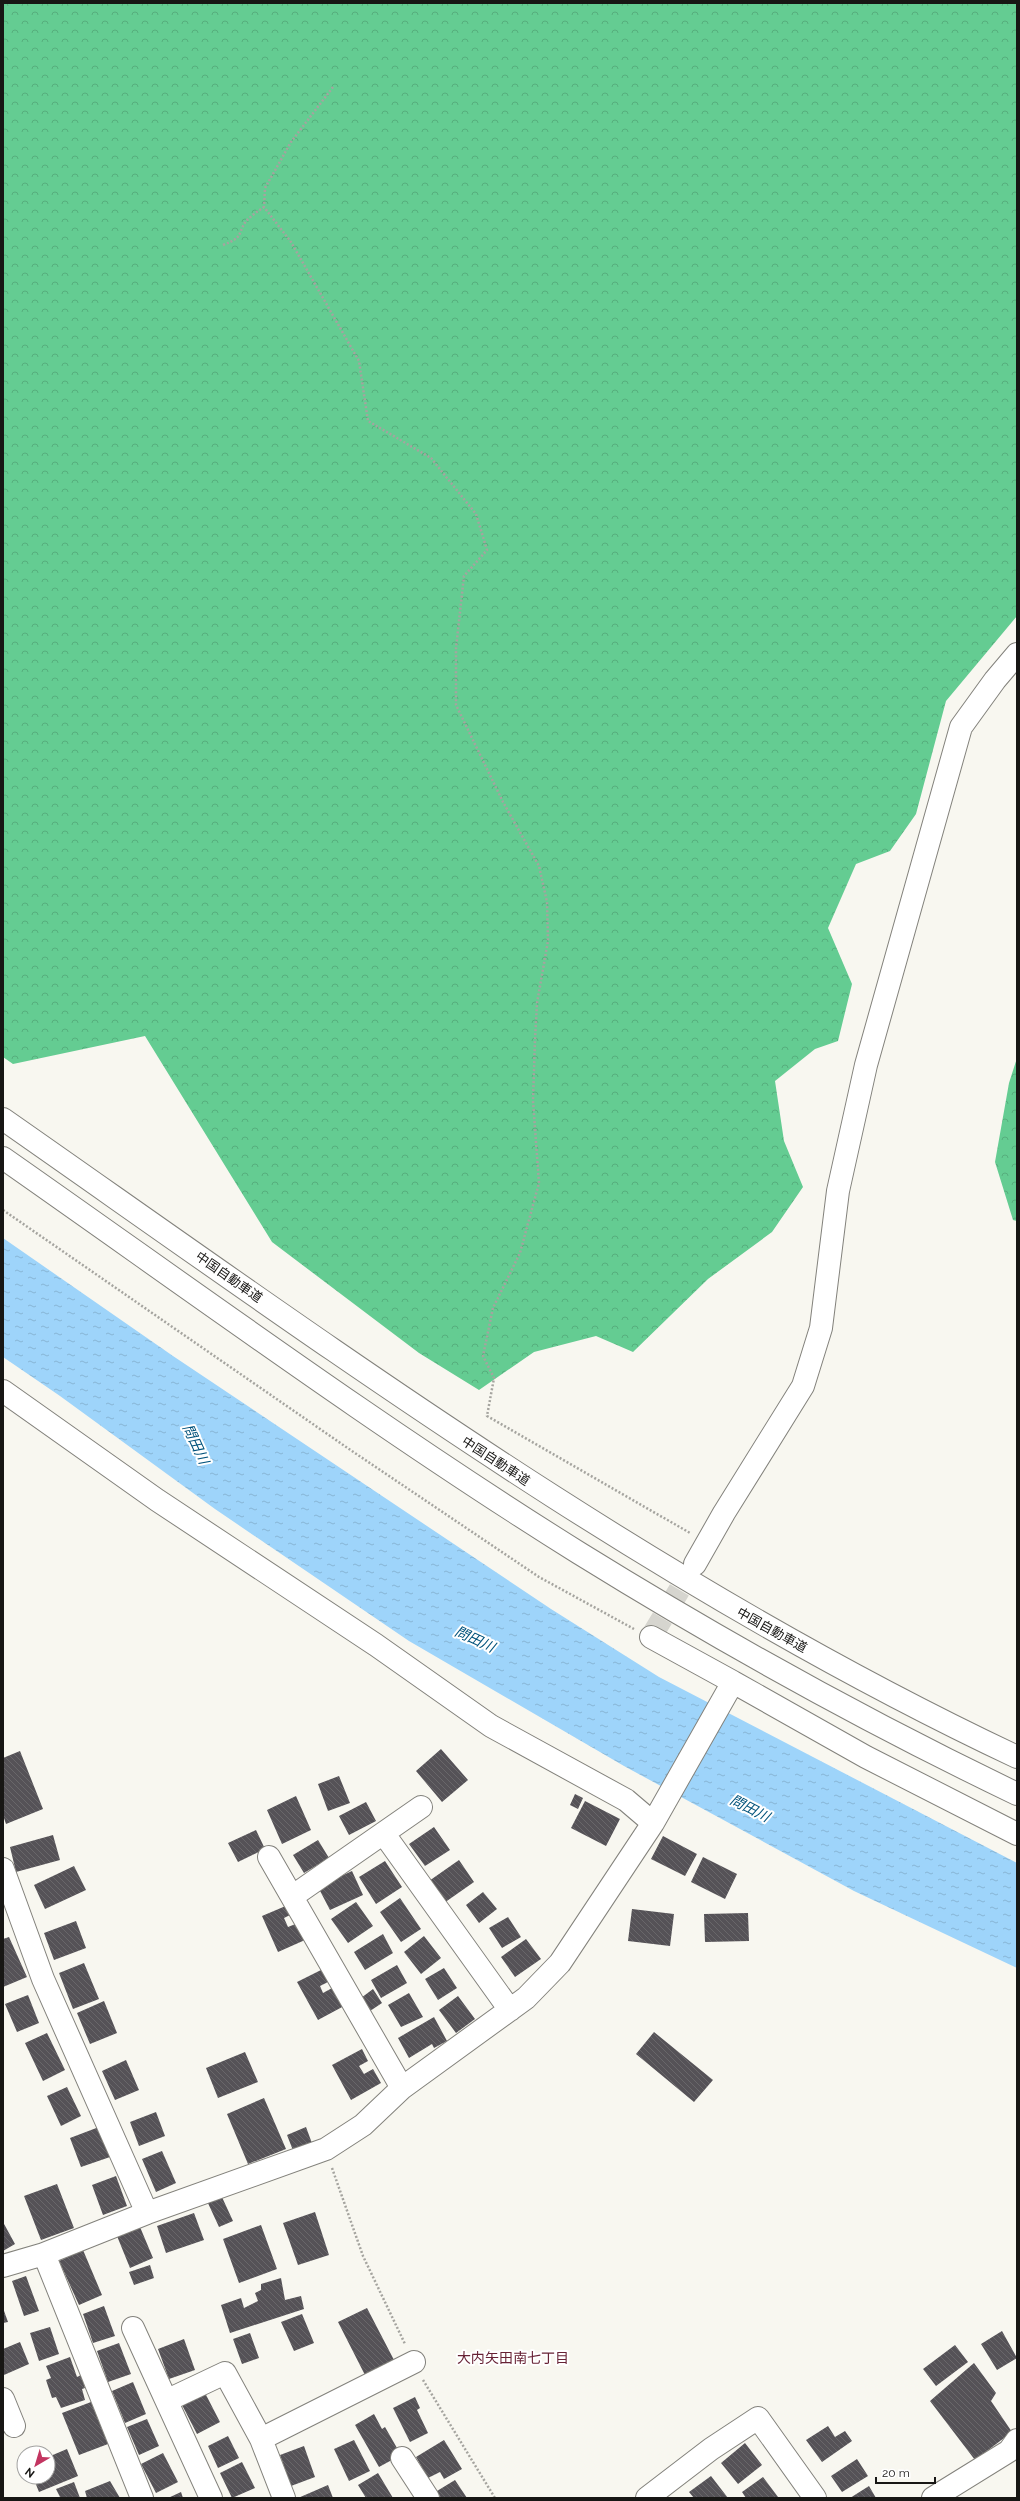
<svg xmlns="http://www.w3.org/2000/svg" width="1020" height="2501" font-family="Raleway,'Noto Sans JP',sans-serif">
	<defs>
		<pattern id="forest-crowns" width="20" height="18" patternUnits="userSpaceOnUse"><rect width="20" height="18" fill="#64cc92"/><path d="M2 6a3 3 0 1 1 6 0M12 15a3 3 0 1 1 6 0" fill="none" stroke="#56ae7d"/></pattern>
		<pattern id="water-ripples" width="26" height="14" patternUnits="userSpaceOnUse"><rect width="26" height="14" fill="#9ed4fa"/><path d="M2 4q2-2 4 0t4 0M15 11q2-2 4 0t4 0" fill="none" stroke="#87b5d5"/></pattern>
		<pattern id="building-back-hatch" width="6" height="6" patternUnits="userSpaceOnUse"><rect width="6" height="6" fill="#555257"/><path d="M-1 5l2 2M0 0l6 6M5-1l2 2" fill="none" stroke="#69676a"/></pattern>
	</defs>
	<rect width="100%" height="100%" fill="#f8f7f0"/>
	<path fill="url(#forest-crowns)" d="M3,3H1017V616L946,701L916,814L890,851L856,864L828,928L852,984L838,1041L815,1049L775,1081L784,1141L803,1187L772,1232L708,1279L633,1352L596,1336L534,1352L479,1390L419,1353L272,1242L145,1036L13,1064L3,1057Z
		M1017,1058V1221L1013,1220L995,1162L1009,1083Z"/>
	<path fill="url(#water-ripples)" d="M3,1238L173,1356L551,1609L659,1677L1017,1863V1968L854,1891L624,1766L409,1641L215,1509L60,1396L3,1357Z"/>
	<path fill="url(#building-back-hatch)" d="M441,1749L468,1780L442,1802L416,1771Z
		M20,1751L43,1809L6,1824L3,1815V1758Z
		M339,1776L350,1803L328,1811L318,1784Z
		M575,1794L583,1798L578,1809L570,1805Z
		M296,1796L311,1830L282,1844L267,1810Z
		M585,1801L620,1819L606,1846L571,1828Z
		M366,1802L376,1821L349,1835L339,1816Z
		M434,1827L450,1850L425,1866L409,1844Z
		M256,1830L265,1849L238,1862L228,1843Z
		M53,1835L60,1860L16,1872L10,1847Z
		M663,1836L697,1854L685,1876L651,1859Z
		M318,1840L329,1858L304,1873L293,1855Z
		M703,1857L737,1874L725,1899L691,1882Z
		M459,1860L474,1882L444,1903L429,1881Z
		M385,1861L402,1887L376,1904L359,1877Z
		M74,1866L86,1890L45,1909L34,1885Z
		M352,1871L363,1895L330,1910L318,1887Z
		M483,1892L497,1909L479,1923L466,1905Z
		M400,1898L421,1929L401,1942L380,1912Z
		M356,1902L373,1926L348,1943L331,1919Z
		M288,1905L292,1914L284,1918L288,1927L298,1923L305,1940L278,1952L262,1916Z
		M632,1909L674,1914L670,1946L628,1941Z
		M748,1913L749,1941L705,1942L704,1914Z
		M508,1917L521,1937L502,1948L489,1928Z
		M76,1921L86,1948L54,1960L44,1933Z
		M383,1934L393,1953L365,1970L354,1952Z
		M424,1936L441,1958L421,1974L404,1952Z
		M9,1937L27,1977L3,1987V1939Z
		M526,1939L541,1959L515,1977L501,1957Z
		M84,1963L99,1999L73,2009L59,1973Z
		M397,1965L407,1983L381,1998L371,1980Z
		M444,1968L457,1988L438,2000L425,1979Z
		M323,1969L330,1981L320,1986L323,1993L334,1987L344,2006L318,2020L297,1982Z
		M373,1989L382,2003L370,2011L361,1998Z
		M409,1993L423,2017L401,2027L388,2005Z
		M28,1995L39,2023L17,2032L5,2004Z
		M458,1996L475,2019L456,2033L439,2010Z
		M104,2001L117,2033L90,2044L77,2013Z
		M434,2017L447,2041L434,2048L432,2044L409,2058L398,2038Z
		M654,2032L713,2080L694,2102L636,2054Z
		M47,2033L65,2070L43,2081L25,2043Z
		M362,2049L368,2061L359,2066L364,2074L373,2069L381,2083L351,2100L332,2065Z
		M245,2052L258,2082L218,2098L206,2068Z
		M126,2060L139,2090L115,2100L102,2071Z
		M67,2087L81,2116L61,2126L47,2096Z
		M264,2098L286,2149L248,2164L227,2114Z
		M156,2112L165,2136L139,2146L130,2122Z
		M99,2127L110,2157L81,2167L70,2138Z
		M306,2127L313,2146L294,2153L287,2135Z
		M162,2151L176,2183L156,2192L142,2159Z
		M116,2176L127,2206L103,2215L92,2185Z
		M57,2184L74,2228L41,2240L24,2196Z
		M221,2195L233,2221L219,2227L207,2201Z
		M315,2212L329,2255L298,2265L283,2223Z
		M194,2213L204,2240L166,2253L157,2226Z
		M3,2222L15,2244L3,2251Z
		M261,2225L277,2269L239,2283L223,2239Z
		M140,2227L153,2258L130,2268L117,2236Z
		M83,2250L102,2295L79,2305L59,2261Z
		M150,2265L154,2278L134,2285L129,2272Z
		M26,2276L39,2311L24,2316L12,2281Z
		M281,2278L285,2300L301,2296L304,2309L230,2333L221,2305L241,2298L244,2308L258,2301L255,2293L261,2290V2284Z
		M104,2306L115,2336L93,2343L83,2314Z
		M3,2308L8,2322L3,2323Z
		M367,2308L394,2360L365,2375L338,2322Z
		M302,2314L314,2343L294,2351L281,2322Z
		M50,2327L59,2354L39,2361L30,2333Z
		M1002,2331L1017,2358L997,2370L981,2344Z
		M250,2333L259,2358L242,2364L233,2339Z
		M184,2339L195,2370L169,2379L158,2349Z
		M20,2342L29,2364L4,2375L3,2349Z
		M119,2343L131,2374L108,2382L97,2351Z
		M955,2345L968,2362L936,2386L923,2369Z
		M70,2357L77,2377L81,2375L85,2388L82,2389L85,2400L61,2408L56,2397L52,2398L46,2380L51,2378L46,2366Z
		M974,2363L996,2393L991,2401L1012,2432L975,2460L930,2401Z
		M133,2382L146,2414L125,2423L112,2391Z
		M204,2391L220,2422L197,2434L181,2403Z
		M415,2397L420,2408L417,2410L428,2433L410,2442L393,2408Z
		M91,2402L108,2444L79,2455L62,2413Z
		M374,2414L382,2429L385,2427L401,2455L379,2467L355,2425Z
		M147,2419L159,2446L139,2455L127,2427Z
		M828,2426L835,2437L845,2431L852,2441L822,2462L806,2440Z
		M228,2436L239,2458L218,2468L208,2446Z
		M354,2440L370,2471L349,2481L334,2449Z
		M444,2440L462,2469L444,2479L440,2472L428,2478L416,2457Z
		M745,2443L762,2465L738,2484L721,2463Z
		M304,2446L315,2477L291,2486L280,2455Z
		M67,2449L78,2476L39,2492L33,2477H48V2457Z
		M163,2453L178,2482L156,2493L141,2464Z
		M857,2459L868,2476L842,2492L831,2476Z
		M242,2462L255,2488L232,2498L220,2473Z
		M378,2473L393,2498H366L358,2485Z
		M711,2476L728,2498H694L689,2492Z
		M763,2477L778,2497L746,2498L742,2492Z
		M455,2480L467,2498H441L437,2491Z
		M110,2481L120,2498H87L85,2491Z
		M74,2482L80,2498L60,2497L56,2489Z
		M328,2485L333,2498H298Z
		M869,2486L876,2498H850Z
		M181,2492L183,2498H168Z"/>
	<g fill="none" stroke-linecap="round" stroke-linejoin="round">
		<path stroke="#d6d5cf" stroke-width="22" stroke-dasharray="22 11" stroke-linecap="butt" d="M651,1637L695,1564"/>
		<g stroke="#83827c" stroke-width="24">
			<path id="street" d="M3,1391L157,1500L376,1645L491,1726L626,1800L653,1823
				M695,1564L724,1513L803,1386L821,1328L838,1191L866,1065L961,727L995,680L1017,654
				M733,1682L866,1757L1017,1834
				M384,1834L510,2010
				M269,1857L402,2088
				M3,1869L43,1979L147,2213
				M293,1896L421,1807
				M44,2254L142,2498
				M3,2266L44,2254L147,2213L326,2149L363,2125L402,2088L526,1998L560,1963L653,1823L733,1682L651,1637
				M133,2328L211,2498
				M3,2399L14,2426
				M168,2400L225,2373L261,2439
				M402,2458L428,2498
				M284,2498L261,2439L414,2362
				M647,2498L711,2449L758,2418L815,2498
				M933,2498L1009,2451L1017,2440"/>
		</g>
		<g stroke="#83827c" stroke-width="24">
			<path id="highway" d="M3,1119C332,1349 652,1585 1017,1757
				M3,1158C193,1291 382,1430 579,1553C721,1641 867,1722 1017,1794"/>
		</g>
		<path stroke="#a5a49f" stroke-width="2.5" stroke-dasharray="2 2" stroke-linecap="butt" d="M333,87L291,142L265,188L264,207L291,242L359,361L368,421L431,458L476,514L487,550L464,576L456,648V705L503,802L539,866L547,902L548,941L537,1003L535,1040L533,1101L539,1183L520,1253L493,1308L483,1356L494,1378L487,1416L690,1533
			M223,245C245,236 236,236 246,221C251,216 258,211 264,207
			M3,1210L349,1449L539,1577L634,1629
			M332,2168L363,2256L405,2344
			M423,2380L495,2498"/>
		<use href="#street" stroke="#fff" stroke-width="22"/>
		<use href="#highway" stroke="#fff" stroke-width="22"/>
	</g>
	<g text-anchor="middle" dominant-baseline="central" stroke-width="4" stroke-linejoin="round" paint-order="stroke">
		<g font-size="13" fill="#171614" stroke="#fff">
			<text transform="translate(229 1277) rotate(35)">中国自動車道</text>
			<text transform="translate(496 1461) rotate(33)">中国自動車道</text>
			<text transform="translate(772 1630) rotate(29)">中国自動車道</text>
		</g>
		<g font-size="14" font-style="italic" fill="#01527b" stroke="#fff">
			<text transform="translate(196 1444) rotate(65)">問田川</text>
			<text transform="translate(475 1639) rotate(25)">問田川</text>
			<text transform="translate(750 1808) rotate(27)">問田川</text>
		</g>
		<g font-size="14" fill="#672235" stroke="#fff">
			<text x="513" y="2358">大内矢田南七丁目</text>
		</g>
	</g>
	<rect width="1020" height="2501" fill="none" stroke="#171614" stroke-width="8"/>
	<g transform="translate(36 2465) rotate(218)"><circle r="19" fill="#ffffff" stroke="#a2a2a1"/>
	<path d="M0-3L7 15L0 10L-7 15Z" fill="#c33561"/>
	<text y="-6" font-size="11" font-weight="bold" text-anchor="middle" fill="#171614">N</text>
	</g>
	<path d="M876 2477v6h59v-6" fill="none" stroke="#171614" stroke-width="2"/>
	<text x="882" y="2477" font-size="12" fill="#171614" stroke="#ffffff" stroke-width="3" paint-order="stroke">20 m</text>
</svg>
